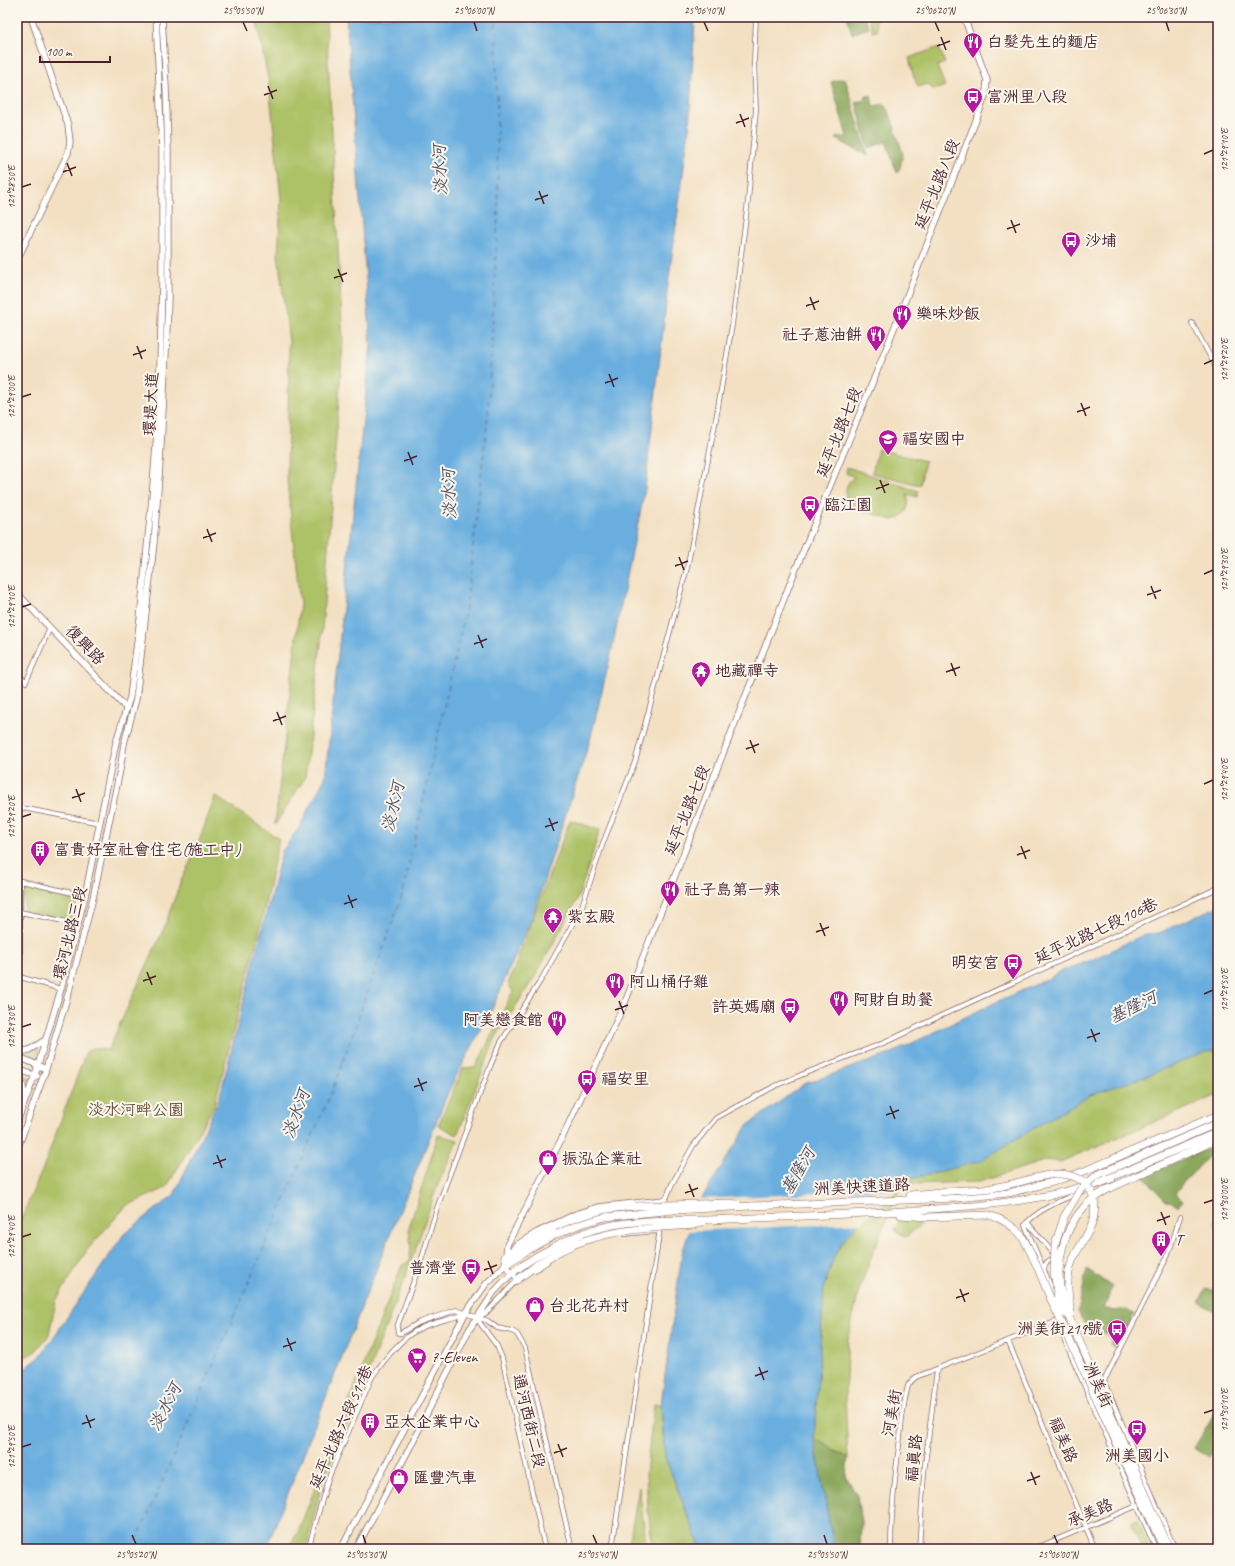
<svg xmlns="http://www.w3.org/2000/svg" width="1235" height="1566" font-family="Caveat,'LXGW WenKai TC',sans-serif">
	<rect width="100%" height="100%" fill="#fbf7ec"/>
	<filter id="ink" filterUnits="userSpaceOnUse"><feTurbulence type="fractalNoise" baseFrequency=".025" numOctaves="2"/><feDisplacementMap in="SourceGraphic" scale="8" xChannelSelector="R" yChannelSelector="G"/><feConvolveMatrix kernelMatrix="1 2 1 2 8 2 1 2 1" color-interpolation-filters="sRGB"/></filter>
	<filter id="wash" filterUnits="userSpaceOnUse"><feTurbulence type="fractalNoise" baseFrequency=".012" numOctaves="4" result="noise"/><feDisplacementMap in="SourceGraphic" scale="16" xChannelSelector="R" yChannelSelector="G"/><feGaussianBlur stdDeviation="0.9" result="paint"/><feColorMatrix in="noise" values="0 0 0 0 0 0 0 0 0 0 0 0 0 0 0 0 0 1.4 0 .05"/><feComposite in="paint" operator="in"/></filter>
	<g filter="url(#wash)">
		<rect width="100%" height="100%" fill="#f3e0c2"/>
		<path fill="#adc166" stroke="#7c7048" d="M256,17H326L343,343L321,643L305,778L275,825L300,604L287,480L289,342L278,254L281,200L269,84Z
			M869,17H881L875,20L878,30L873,32Z
			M939,47L945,63L937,66L945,86L934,90L927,84L918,87L913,74L909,58Z
			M878,449L925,461L920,485L872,473Z
			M847,467L918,491L917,497L907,494C911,507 906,517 892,520L855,508L846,499C845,490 846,483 854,477L846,473Z
			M215,796L279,839L259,933L214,1106L166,1188L126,1206L87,1250L56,1301L49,1335L36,1351L17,1362V1228L44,1166L86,1052L93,1048L108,1050L164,928L181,881L196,850Z
			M570,820L600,830L578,898L537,973L496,1037L457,1135L438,1125L463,1068L476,1067L513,991L508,984Z
			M24,886L77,898L73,921L24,912Z
			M39,1048L36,1060L33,1061L22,1055Z
			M1218,1050V1095L1060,1162L1047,1160L979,1182L908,1184L904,1183L907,1177L1044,1122L1053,1114L1066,1110L1067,1104L1161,1068H1169L1194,1054Z
			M18,1072L29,1077V1079L25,1088Z
			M438,1135L458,1140L436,1189L415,1251L368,1373L323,1479L306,1549H287L298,1532L402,1265L409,1262L411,1248L409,1228Z
			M904,1181L880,1234L860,1287L848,1339L845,1395L848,1458L814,1438L824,1287L835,1254L846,1237L867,1214L896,1191Z
			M901,1216L926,1220L906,1237L895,1230Z
			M654,1404H661L665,1457L701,1549H653L648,1510L646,1473Z
			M639,1487L647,1549H628Z
			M1137,1520L1149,1549H1142L1131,1523Z"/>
		<path fill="#8aa75b" stroke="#6a6343" d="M847,17H865L869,28L852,34Z
			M845,78L868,156L836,139L837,137L841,138L847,136L831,82Z
			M871,95L873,106L885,104L889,111L903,154L900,168L897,173L886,142L868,148L856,102L865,100L864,97Z
			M1207,1149L1211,1154L1181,1185L1175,1194L1183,1201L1178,1206L1165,1200L1143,1176Z
			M1087,1269L1112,1287L1104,1308L1114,1311L1127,1309L1134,1314L1117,1349L1110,1345L1111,1337L1084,1323L1078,1312Z
			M1206,1288L1218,1293V1313L1199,1302Z
			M1217,1410H1218V1440L1209,1457L1194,1448Z
			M814,1438L848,1458L846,1476L857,1496L861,1522L860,1549H834Z"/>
		<path fill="#69aedf" stroke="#5a6685" d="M346,17H695L689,129L668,285L645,489L610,658L590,740L532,918L492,1009L450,1088L388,1240L266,1549H17V1375L40,1357L124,1234L174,1195L219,1099L282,851L299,828L325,778L371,345Z
			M1218,906V1050L1203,1053L1147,1076L1092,1094L1029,1131L981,1161L904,1181L896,1191L867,1214L846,1237L835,1254L824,1287L814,1438L834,1549H701L665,1457L661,1404L682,1253L699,1203L747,1126L804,1084L890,1054L994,1003L1048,979L1063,970L1087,962L1145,934L1159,933Z"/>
		<path fill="#f3e0c2" d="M899,1189L861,1223L687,1231L699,1199Z"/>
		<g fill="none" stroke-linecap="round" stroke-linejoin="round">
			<path stroke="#69aedf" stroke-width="1.5" d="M1214,1224L1218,1216"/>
			<path stroke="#55516a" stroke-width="1" stroke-dasharray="5 4" stroke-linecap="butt" d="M133,1549L334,1086L402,896L466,608L488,416L498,214L496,17"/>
		</g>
	</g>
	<g filter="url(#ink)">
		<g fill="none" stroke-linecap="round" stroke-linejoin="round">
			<g stroke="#856360" stroke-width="5.5">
				<path id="street" d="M1192,323L1218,371
					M17,673L26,682L50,628
					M17,807L100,823
					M17,880L85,896
					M20,881V977L61,989
					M20,912L77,924
					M1027,1222L1054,1254
					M625,1234L658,1231
					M510,1251L515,1245L536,1232L574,1214L600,1206L666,1199
					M1060,1263L1068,1276
					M535,1270L547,1262
					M1044,1270C1045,1263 1048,1259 1055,1259
					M1056,1299L1025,1225C1040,1205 1089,1189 1113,1180
					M477,1318L486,1313L518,1279
					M477,1319L497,1346L502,1358L545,1549
					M1062,1328L1064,1339L1156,1549
					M1008,1341L1095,1549
					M1095,1374L1104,1381L1175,1549
					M1104,1381L1168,1255L1180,1217
					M308,1549L328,1479L372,1377C385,1359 402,1336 423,1327C437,1321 451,1319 465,1314
					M572,1549L525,1348L517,1334L512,1331L497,1328L488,1321L456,1310L420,1322L401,1333H398L397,1327L421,1261L437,1208L491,1064L501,1042L541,980L581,909L603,843L635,762L687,568L716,419L732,325L748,201L756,109L754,63L756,17
					M612,1549L662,1215L666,1199L672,1184L693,1146L716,1118L734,1108L775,1086L808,1072L886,1042L936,1018L1218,888
					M891,1549C891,1512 895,1475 900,1438C902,1421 903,1403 908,1386C910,1382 912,1380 916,1377L1070,1316
					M919,1549L924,1473L937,1369
					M1034,1549L1139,1505"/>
			</g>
			<g stroke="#856360" stroke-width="7">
				<path id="secondary" d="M17,260L68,153L70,142L68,125L31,17
					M17,593L127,709
					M17,1053L29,1050L45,1040
					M17,1056L46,1069
					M17,1069L37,1076
					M17,1076L23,1086L24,1098
					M17,1122L35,1075L61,989L85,896L116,742L130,697L140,619L152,498L159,406L162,282V149L156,17
					M17,1150L46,1069L69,991L93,898L120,770L124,744L136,699L154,543L160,463L166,354L168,299V149L166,87L162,17
					M514,1275L505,1265L507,1245L562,1138L624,1005L791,581L882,359L980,110L986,93L987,80L964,17
					M341,1549L465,1314L486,1284L505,1265
					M356,1549L407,1453L469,1330L494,1292L512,1273"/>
			</g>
			<g stroke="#856360" stroke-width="8">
				<path id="highway" d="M1106,1190L1218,1139
					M910,1195L940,1192
					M751,1206L957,1198L1008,1193L1053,1182L1082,1172L1218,1115
					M901,1215L926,1217L989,1215
					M709,1220C778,1217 848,1215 917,1210C963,1207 1009,1204 1055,1194C1111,1181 1165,1154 1218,1132
					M505,1257C549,1229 582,1210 635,1206
					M505,1265L529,1249L557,1234
					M512,1273L535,1257L561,1243
					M517,1280L539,1263L564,1249"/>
			</g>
			<use href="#street" stroke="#fff" stroke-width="4"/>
			<use href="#secondary" stroke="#fff" stroke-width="5.5"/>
			<use href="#highway" stroke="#fff" stroke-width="7"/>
			<g stroke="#856360" stroke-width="8" stroke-linecap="butt">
				<path id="highway-bridge" d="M1106,1190C1098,1195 1090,1200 1084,1207C1063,1230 1054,1266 1062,1297C1063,1304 1066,1311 1069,1317L1169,1548
					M940,1192C957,1190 975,1190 992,1188C1001,1186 1010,1185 1019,1182C1043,1176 1075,1164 1091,1191C1096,1201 1095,1214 1092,1224C1087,1236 1079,1247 1073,1259C1065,1276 1068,1296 1071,1313
					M635,1206L729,1203L737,1204
					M989,1215C1002,1219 1012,1224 1021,1235C1035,1256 1042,1281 1053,1304C1091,1385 1127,1467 1164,1549
					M557,1234L578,1225L605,1217L674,1210L751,1206
					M561,1243C575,1236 589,1230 604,1227C638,1219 675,1220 709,1220
					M564,1249C605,1229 649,1228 694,1225L702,1222
					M1062,1314L1058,1300L1054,1271L1055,1245L1064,1217L1080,1190L1097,1175L1218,1123"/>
			</g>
			<use href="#highway-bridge" stroke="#fff" stroke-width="7"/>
		</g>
	</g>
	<path fill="none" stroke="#4a1f2b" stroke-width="1.5" d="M243,22L247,31M474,22L477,31M704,22L708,31M935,22L939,31M1166,22L1169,31M941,37L946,50M937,46L950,41M268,86L273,99M264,95L277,90M740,114L745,127M736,123L749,118M1204,154L1213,150M67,163L72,176M63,172L76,167M22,187L31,184M539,191L544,204M535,200L548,195M1011,220L1016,233M1007,229L1020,224M338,269L343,282M334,278L347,273M810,297L815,310M806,306L819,301M137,346L142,359M133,355L146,350M1204,364L1213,360M609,374L614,387M605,383L618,378M22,397L31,394M1081,403L1086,416M1077,412L1090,407M408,452L413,465M404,461L417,456M880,480L885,493M876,489L889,484M207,529L212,542M203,538L216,533M679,557L684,570M675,566L688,561M1204,574L1213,570M1151,586L1156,599M1147,595L1161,590M22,607L31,604M478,635L483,648M474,644L487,639M951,663L956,676M946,672L960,667M277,712L282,725M273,721L286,716M750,740L755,753M746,749L759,744M1204,784L1213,780M76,789L81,802M72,798L85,793M22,817L31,814M549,818L554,831M545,827L558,822M1021,846L1026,859M1017,855L1030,850M348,895L353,908M344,904L357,899M820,923L825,936M816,932L829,927M147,972L152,985M143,981L156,976M1204,994L1213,990M619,1001L624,1014M615,1010L628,1005M22,1027L31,1024M1091,1029L1096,1042M1087,1038L1100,1033M418,1078L423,1091M414,1087L427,1082M890,1106L895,1119M886,1115L899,1110M217,1155L222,1168M213,1164L226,1159M689,1184L694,1197M685,1193L698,1188M1204,1203L1213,1200M1161,1212L1166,1225M1157,1221L1170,1216M22,1237L31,1234M488,1261L493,1274M484,1270L497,1265M960,1289L965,1302M956,1298L969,1293M287,1338L292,1351M283,1347L296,1342M759,1367L764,1380M755,1376L768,1371M1204,1413L1213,1410M86,1415L91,1428M82,1424L95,1419M558,1444L563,1457M22,1447L31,1444M554,1453L567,1448M1031,1472L1036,1485M1027,1481L1040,1476M132,1535L136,1544M363,1535L366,1544M593,1535L597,1544M824,1535L827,1544M1054,1535L1058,1544"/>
	<defs>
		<g id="restaurant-pin" transform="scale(1)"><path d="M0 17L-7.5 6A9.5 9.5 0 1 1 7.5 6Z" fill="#b5179e" stroke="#fbf7ec"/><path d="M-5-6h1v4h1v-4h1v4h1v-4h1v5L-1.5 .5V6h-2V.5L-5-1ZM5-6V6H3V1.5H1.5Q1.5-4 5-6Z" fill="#fff"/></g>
		<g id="bus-pin" transform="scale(1)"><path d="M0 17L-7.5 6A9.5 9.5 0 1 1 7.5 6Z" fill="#b5179e" stroke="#fbf7ec"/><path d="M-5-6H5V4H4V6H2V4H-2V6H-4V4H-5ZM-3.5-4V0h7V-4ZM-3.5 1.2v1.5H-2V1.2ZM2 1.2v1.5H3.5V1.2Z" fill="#fff"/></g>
		<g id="school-pin" transform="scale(1)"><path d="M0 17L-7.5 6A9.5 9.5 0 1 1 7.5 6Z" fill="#b5179e" stroke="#fbf7ec"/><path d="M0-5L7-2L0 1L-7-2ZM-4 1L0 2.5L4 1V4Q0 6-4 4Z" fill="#fff"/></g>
		<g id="temple-pin" transform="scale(1)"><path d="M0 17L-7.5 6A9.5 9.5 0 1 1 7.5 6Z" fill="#b5179e" stroke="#fbf7ec"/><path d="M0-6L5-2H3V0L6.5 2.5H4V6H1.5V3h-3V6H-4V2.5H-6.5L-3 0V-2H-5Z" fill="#fff"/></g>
		<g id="building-pin" transform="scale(1)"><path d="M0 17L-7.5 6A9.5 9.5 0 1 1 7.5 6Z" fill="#b5179e" stroke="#fbf7ec"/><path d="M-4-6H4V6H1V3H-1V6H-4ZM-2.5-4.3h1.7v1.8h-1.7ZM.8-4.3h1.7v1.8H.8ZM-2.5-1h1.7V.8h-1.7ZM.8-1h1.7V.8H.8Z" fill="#fff"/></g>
		<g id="shop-pin" transform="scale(1)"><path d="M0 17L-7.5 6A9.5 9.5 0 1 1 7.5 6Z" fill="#b5179e" stroke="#fbf7ec"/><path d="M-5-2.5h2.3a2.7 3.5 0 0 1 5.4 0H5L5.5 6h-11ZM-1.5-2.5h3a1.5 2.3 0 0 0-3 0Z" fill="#fff"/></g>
		<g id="supermarket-pin" transform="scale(1)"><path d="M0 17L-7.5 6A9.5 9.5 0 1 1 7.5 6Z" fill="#b5179e" stroke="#fbf7ec"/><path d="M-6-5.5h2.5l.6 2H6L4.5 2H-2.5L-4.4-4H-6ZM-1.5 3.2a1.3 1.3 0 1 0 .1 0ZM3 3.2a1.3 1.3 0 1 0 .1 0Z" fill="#fff"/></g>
	</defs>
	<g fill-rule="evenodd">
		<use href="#restaurant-pin" x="973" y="42"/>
		<use href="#bus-pin" x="973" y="97"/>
		<use href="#bus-pin" x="1071" y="241"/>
		<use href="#restaurant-pin" x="902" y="314"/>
		<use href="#restaurant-pin" x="876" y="335"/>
		<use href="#school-pin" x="888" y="439"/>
		<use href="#bus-pin" x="810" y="505"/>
		<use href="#temple-pin" x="701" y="671"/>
		<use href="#building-pin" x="40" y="850"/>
		<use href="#restaurant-pin" x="670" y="890"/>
		<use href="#temple-pin" x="553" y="917"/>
		<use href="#bus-pin" x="1013" y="963"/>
		<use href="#restaurant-pin" x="615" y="982"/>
		<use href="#restaurant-pin" x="839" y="1000"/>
		<use href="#bus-pin" x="790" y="1007"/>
		<use href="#restaurant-pin" x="557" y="1020"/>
		<use href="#bus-pin" x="587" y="1079"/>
		<use href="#shop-pin" x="548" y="1159"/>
		<use href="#building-pin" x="1161" y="1240"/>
		<use href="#bus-pin" x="471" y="1268"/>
		<use href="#shop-pin" x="535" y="1306"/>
		<use href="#bus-pin" x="1117" y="1329"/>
		<use href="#supermarket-pin" x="417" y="1357"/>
		<use href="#building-pin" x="370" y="1422"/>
		<use href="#bus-pin" x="1137" y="1429"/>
		<use href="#shop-pin" x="399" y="1478"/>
	</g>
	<g text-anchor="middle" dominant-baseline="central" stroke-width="4" stroke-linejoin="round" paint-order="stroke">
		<g font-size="16" fill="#4a1f2b" stroke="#fbf7ec" text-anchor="start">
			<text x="987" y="42">白髮先生的麵店</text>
			<text x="987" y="97">富洲里八段</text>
			<text x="1085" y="241">沙埔</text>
			<text x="916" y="314">樂味炒飯</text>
			<text x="862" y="335" text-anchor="end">社子蔥油餅</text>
			<text x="902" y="439">福安國中</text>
			<text x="824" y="505">臨江園</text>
			<text x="715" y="671">地藏禪寺</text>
			<text x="54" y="850">富貴好室社會住宅(施工中)</text>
			<text x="684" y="890">社子島第一辣</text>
			<text x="567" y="917">紫玄殿</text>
			<text x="999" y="963" text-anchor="end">明安宮</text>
			<text x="629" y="982">阿山桶仔雞</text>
			<text x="853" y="1000">阿財自助餐</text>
			<text x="776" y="1007" text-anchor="end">許英媽廟</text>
			<text x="543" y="1020" text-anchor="end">阿美戀食館</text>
			<text x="601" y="1079">福安里</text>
			<text x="562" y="1159">振泓企業社</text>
			<text x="1175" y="1240">T</text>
			<text x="457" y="1268" text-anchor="end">普濟堂</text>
			<text x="549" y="1306">台北花卉村</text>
			<text x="1103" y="1329" text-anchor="end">洲美街219號</text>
			<text x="431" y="1357">7-Eleven</text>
			<text x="384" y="1422">亞太企業中心</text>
			<text x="1137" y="1456" text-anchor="middle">洲美國小</text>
			<text x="413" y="1478">匯豐汽車</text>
		</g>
		<g font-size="16" fill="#4a1f2b" stroke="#fbf7ec">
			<text transform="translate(937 184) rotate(-68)">延平北路八段</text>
			<text transform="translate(151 404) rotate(-87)">環堤大道</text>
			<text transform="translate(839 432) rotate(-68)">延平北路七段</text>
			<text transform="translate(85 645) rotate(46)">復興路</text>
			<text transform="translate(687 810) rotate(-68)">延平北路七段</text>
			<text transform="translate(1096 931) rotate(-25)">延平北路七段106巷</text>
			<text transform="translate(70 933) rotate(-76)">環河北路三段</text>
			<text transform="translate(862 1187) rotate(-3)">洲美快速道路</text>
			<text transform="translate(1098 1385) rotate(66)">洲美街</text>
			<text transform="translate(892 1413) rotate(-80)">河美街</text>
			<text transform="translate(529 1421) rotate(77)">通河西街二段</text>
			<text transform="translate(341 1427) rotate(-66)">延平北路六段511巷</text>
			<text transform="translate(1063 1440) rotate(67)">福美路</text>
			<text transform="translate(914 1458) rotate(-84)">福真路</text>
			<text transform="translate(1090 1513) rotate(-23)">承美路</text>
		</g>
		<g font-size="16" fill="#68503d" stroke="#fbf7ec">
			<text x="136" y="1110">淡水河畔公園</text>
		</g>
		<g font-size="17" font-style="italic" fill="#55516a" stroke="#fbf7ec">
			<text transform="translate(440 170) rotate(-92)">淡水河</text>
			<text transform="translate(449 494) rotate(-92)">淡水河</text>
			<text transform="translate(393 807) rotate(-77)">淡水河</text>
			<text transform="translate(1133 1007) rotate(-26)">基隆河</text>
			<text transform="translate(296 1114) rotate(-70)">淡水河</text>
			<text transform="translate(798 1171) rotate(-60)">基隆河</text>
			<text transform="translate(165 1407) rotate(-62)">淡水河</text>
		</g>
	</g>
	<rect width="1235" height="1566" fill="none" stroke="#fbf7ec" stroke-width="44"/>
	<path d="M40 56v6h70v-6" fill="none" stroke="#4a1f2b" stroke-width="2"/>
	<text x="46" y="56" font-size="12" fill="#4a1f2b" stroke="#fbf7ec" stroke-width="3" paint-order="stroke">100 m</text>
	<rect x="22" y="22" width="1191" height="1522" fill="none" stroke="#4a1f2b" stroke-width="1.5"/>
	<g font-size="10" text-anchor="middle" fill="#4a1f2b">
		<text x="243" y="14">25°05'50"N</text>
		<text x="474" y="14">25°06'00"N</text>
		<text x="704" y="14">25°06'10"N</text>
		<text x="935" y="14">25°06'20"N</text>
		<text x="1166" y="14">25°06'30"N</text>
		<text transform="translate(1224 150) rotate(-90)" y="4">121°29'10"E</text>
		<text transform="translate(11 187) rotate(-90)" y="4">121°28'50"E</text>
		<text transform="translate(1224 360) rotate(-90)" y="4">121°29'20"E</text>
		<text transform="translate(11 397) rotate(-90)" y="4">121°29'00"E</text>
		<text transform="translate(1224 570) rotate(-90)" y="4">121°29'30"E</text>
		<text transform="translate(11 607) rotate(-90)" y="4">121°29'10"E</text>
		<text transform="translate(1224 780) rotate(-90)" y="4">121°29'40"E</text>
		<text transform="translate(11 817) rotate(-90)" y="4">121°29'20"E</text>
		<text transform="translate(1224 990) rotate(-90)" y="4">121°29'50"E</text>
		<text transform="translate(11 1027) rotate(-90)" y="4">121°29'30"E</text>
		<text transform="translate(1224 1200) rotate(-90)" y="4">121°30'00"E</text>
		<text transform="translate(11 1237) rotate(-90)" y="4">121°29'40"E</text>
		<text transform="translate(1224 1410) rotate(-90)" y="4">121°30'10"E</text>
		<text transform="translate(11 1447) rotate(-90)" y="4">121°29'50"E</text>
		<text x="136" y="1558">25°05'20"N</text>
		<text x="366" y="1558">25°05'30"N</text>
		<text x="597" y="1558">25°05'40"N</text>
		<text x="827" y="1558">25°05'50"N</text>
		<text x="1058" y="1558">25°06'00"N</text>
	</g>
</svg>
